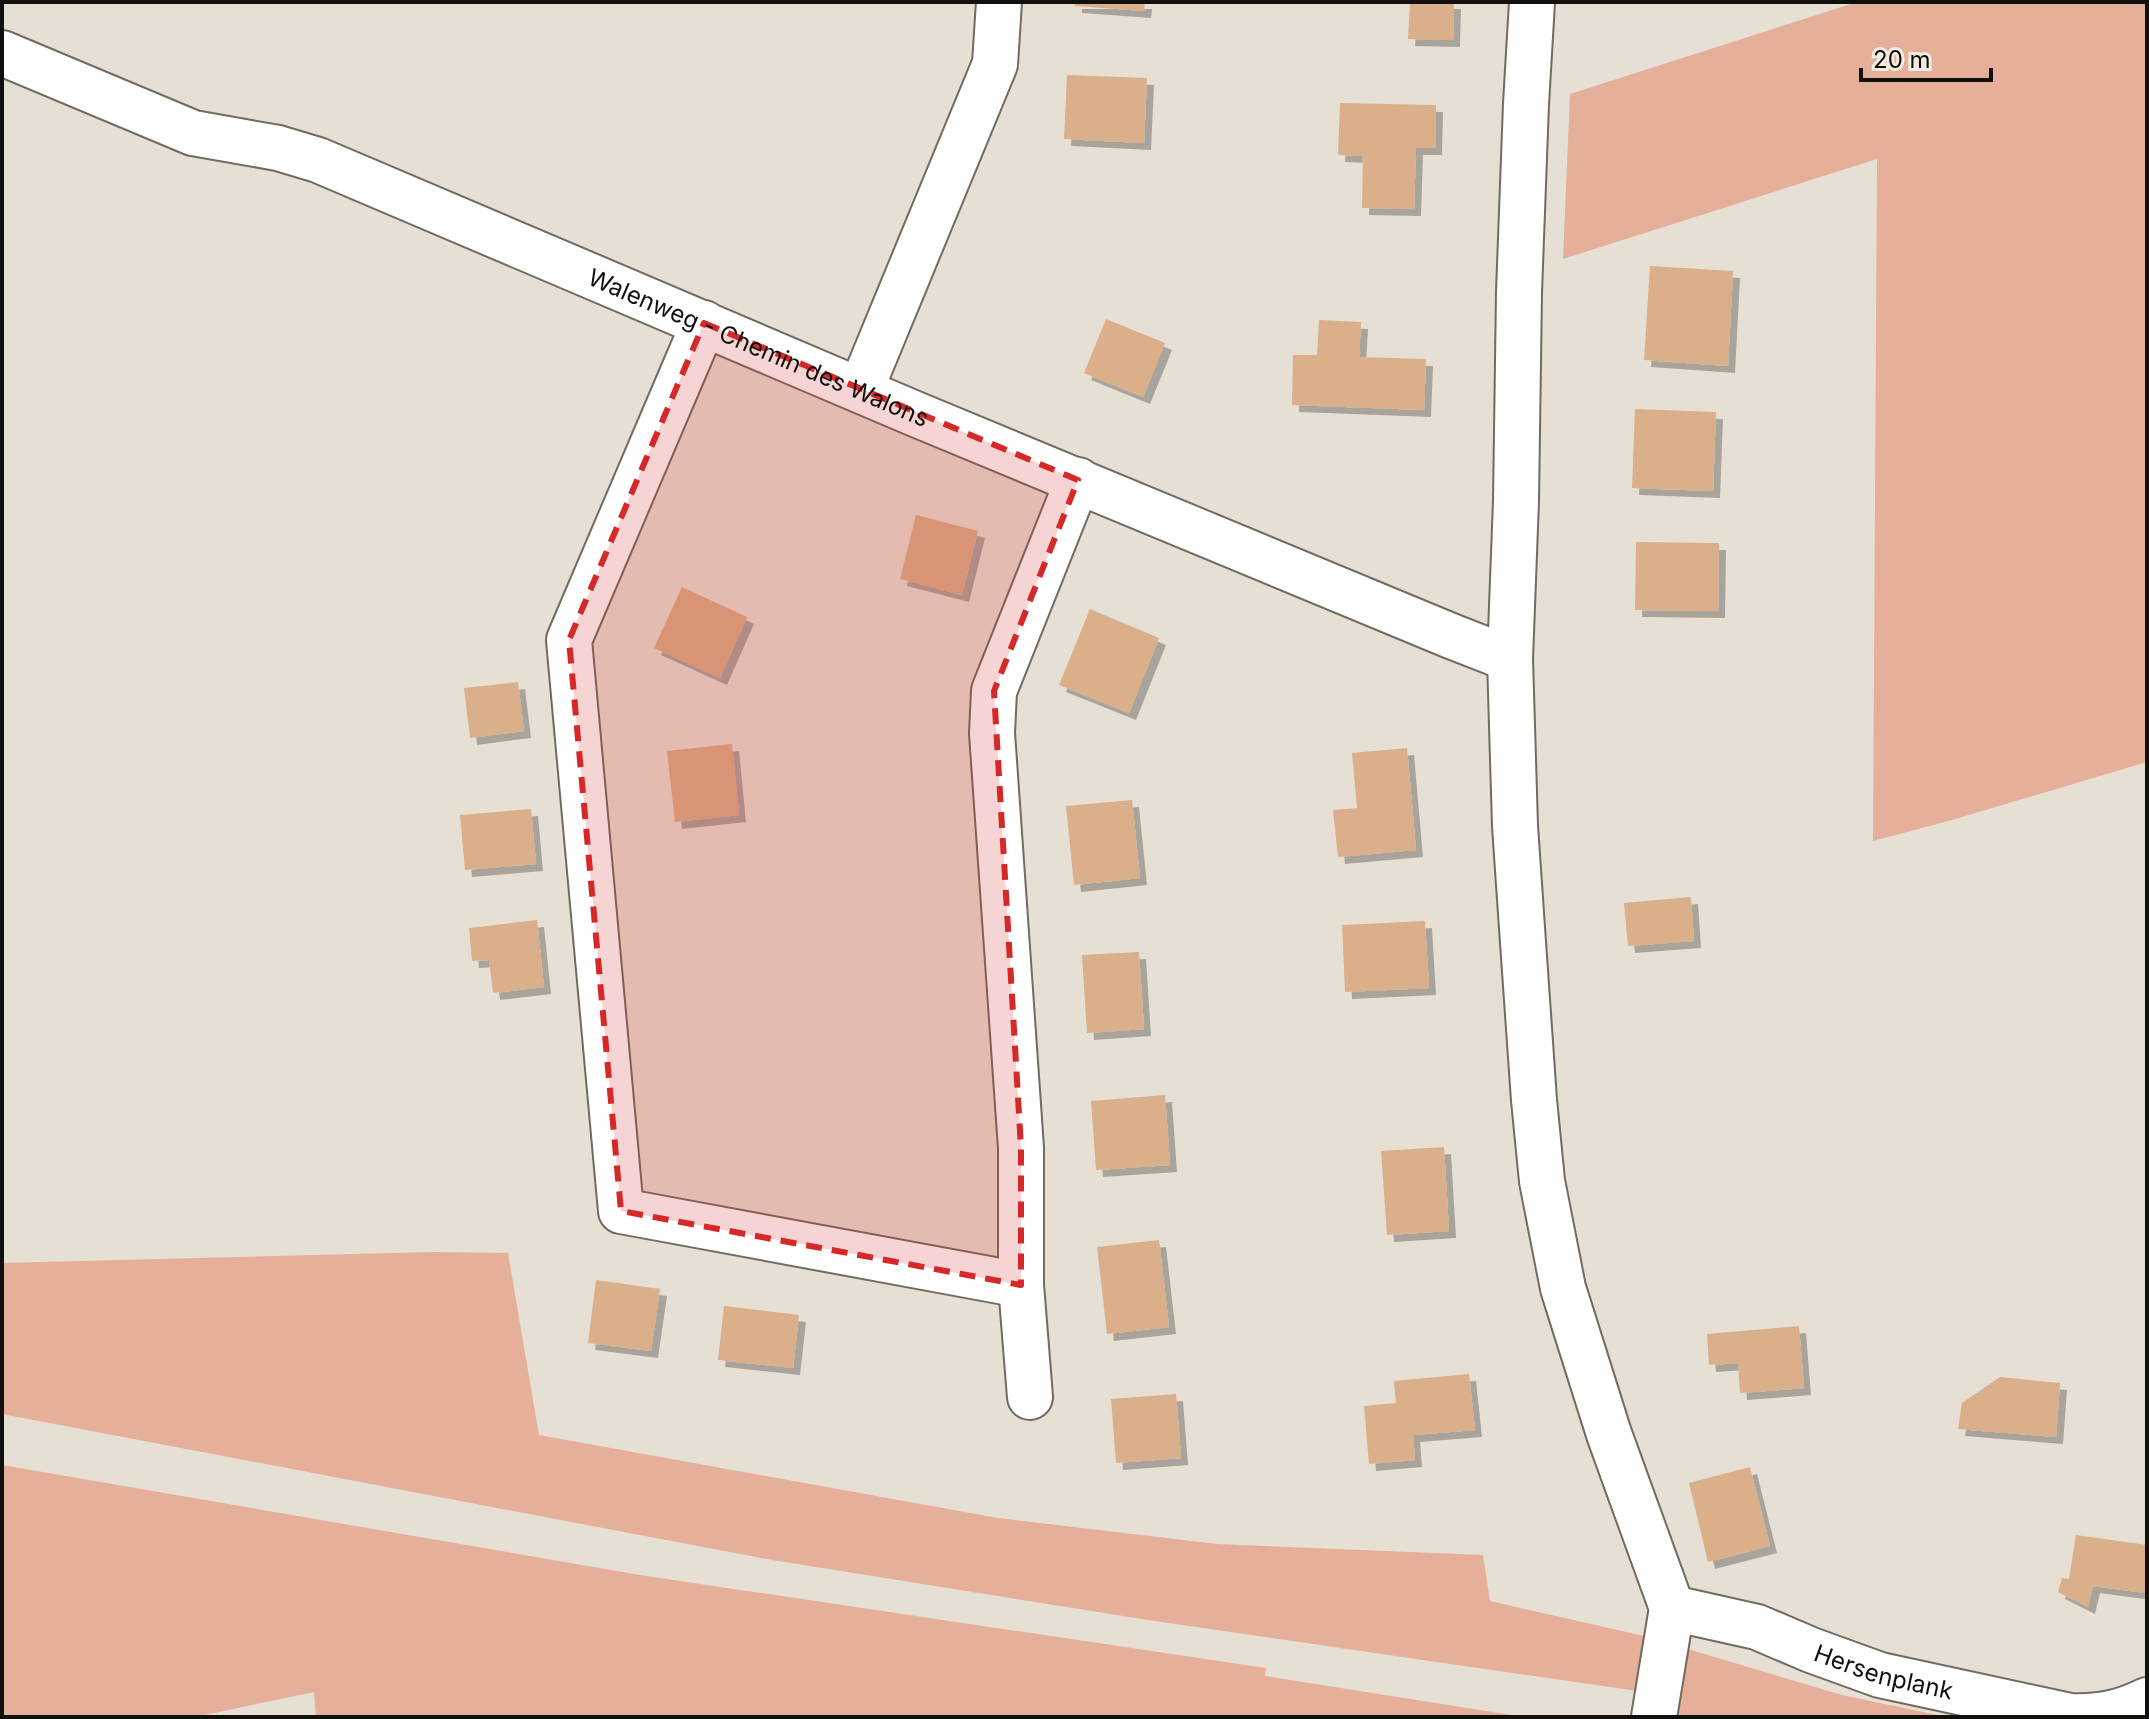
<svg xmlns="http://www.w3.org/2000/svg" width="2149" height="1719" font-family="Inter,sans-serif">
	<defs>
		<filter id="shadow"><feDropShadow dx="7" dy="7" stdDeviation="0" flood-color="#0004"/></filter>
	</defs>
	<rect width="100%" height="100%" fill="#e6e0d4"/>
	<path fill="#e6af99" d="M1857,2H2147V762L1952,820L1873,841L1877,159L1563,259L1570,94Z
		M433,1252L508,1253L539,1435L998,1518L1217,1544L1483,1555L1490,1601L1644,1636L1637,1691L1148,1620L766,1559L2,1414V1263Z
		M2,1465L640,1575L1266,1668L1265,1676L1524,1717H316L314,1692L195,1717L2,1715Z
		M1681,1647L1842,1695L1947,1717H1670Z"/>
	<path fill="#daaf89" filter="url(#shadow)" d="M1075,2H1145L1144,11L1075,6Z
		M1410,2H1454L1453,40L1408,39Z
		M1067,75L1147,78L1144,143L1064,139Z
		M1340,103L1436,105L1435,148H1416L1414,209L1362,208L1363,156L1338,155Z
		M1650,266L1733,271L1728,366L1644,360Z
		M1106,319L1165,343L1143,397L1084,373Z
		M1319,320L1361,322L1359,357L1426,359L1424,410L1292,405L1293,355H1317Z
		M1635,409L1716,412L1713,491L1632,488Z
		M916,515L978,531L962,595L900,579Z
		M1636,542L1719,543L1718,611L1635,610Z
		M682,587L747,617L720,678L654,648Z
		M1090,609L1159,638L1129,713L1059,685Z
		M518,682L524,731L470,738L464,688Z
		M732,744L739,815L675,822L667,751Z
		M1407,748L1416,850L1338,857L1333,810L1357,808L1352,753Z
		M1132,800L1140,878L1074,885L1066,806Z
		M531,809L536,864L465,870L460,815Z
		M1691,897L1694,941L1628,946L1624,903Z
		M537,920L544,987L493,993L489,960L472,961L469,928Z
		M1425,921L1429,988L1345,992L1342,925Z
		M1139,952L1144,1029L1087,1033L1082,955Z
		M1165,1095L1170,1165L1096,1170L1091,1101Z
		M1444,1147L1449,1231L1387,1235L1381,1151Z
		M1159,1240L1169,1327L1107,1334L1097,1247Z
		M596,1280L660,1289L651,1351L588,1343Z
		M724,1306L799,1315L793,1368L718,1360Z
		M1799,1326L1804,1388L1740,1393L1738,1363L1709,1365L1707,1334Z
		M1469,1374L1475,1430L1413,1435L1415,1460L1369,1464L1364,1406L1396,1403L1394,1381Z
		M2000,1377L2060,1383L2056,1437L1958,1429L1962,1403Z
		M1176,1394L1181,1458L1116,1463L1111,1399Z
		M1750,1467L1770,1546L1708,1562L1689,1483Z
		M2076,1535L2147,1545L2145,1593L2093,1586L2088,1607L2058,1592L2062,1578L2069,1579Z"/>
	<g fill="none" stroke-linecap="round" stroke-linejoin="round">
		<g stroke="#716b60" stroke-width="48">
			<g id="street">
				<path d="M1532,2L1526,104L1519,292L1516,501L1510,659L1515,826L1522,928L1534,1100L1542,1181L1563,1288L1609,1434L1672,1608L1654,1717"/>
				<path id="s1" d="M2,53L193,133L278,148L318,160L913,413L1451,636L1510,659"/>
				<path d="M704,323L569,640L621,1211L1021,1285L1030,1397"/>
				<path d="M861,389L995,64L999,2"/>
				<path d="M1021,1285V1148L992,733L994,691L1078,480"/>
				<path id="s2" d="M1672,1608L1757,1627L1811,1650L1880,1675L2070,1716C2100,1717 2120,1713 2147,1700"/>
			</g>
		</g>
		<use href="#street" stroke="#fff" stroke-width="44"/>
	</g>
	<path fill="#d62828" fill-opacity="0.2" stroke="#d62828" stroke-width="6" stroke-dasharray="16 10" stroke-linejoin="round" d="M704,323L1078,480L994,691L1021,1148V1285L621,1211L569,640Z"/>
	<g text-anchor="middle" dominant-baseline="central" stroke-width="7" stroke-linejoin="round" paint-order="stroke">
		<g font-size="24" fill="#12100c" stroke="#f3ede1">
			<text stroke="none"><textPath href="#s1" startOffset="814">Walenweg - Chemin des Walons</textPath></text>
			<text stroke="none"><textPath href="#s2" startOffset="222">Hersenplank</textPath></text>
		</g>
	</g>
	<rect width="2149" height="1719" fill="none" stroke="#12100c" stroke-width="8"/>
	<path d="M1861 68v12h130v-12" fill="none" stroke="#12100c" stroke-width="4"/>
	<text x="1873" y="68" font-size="24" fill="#12100c" stroke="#f3ede1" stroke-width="6" paint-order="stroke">20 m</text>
</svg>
